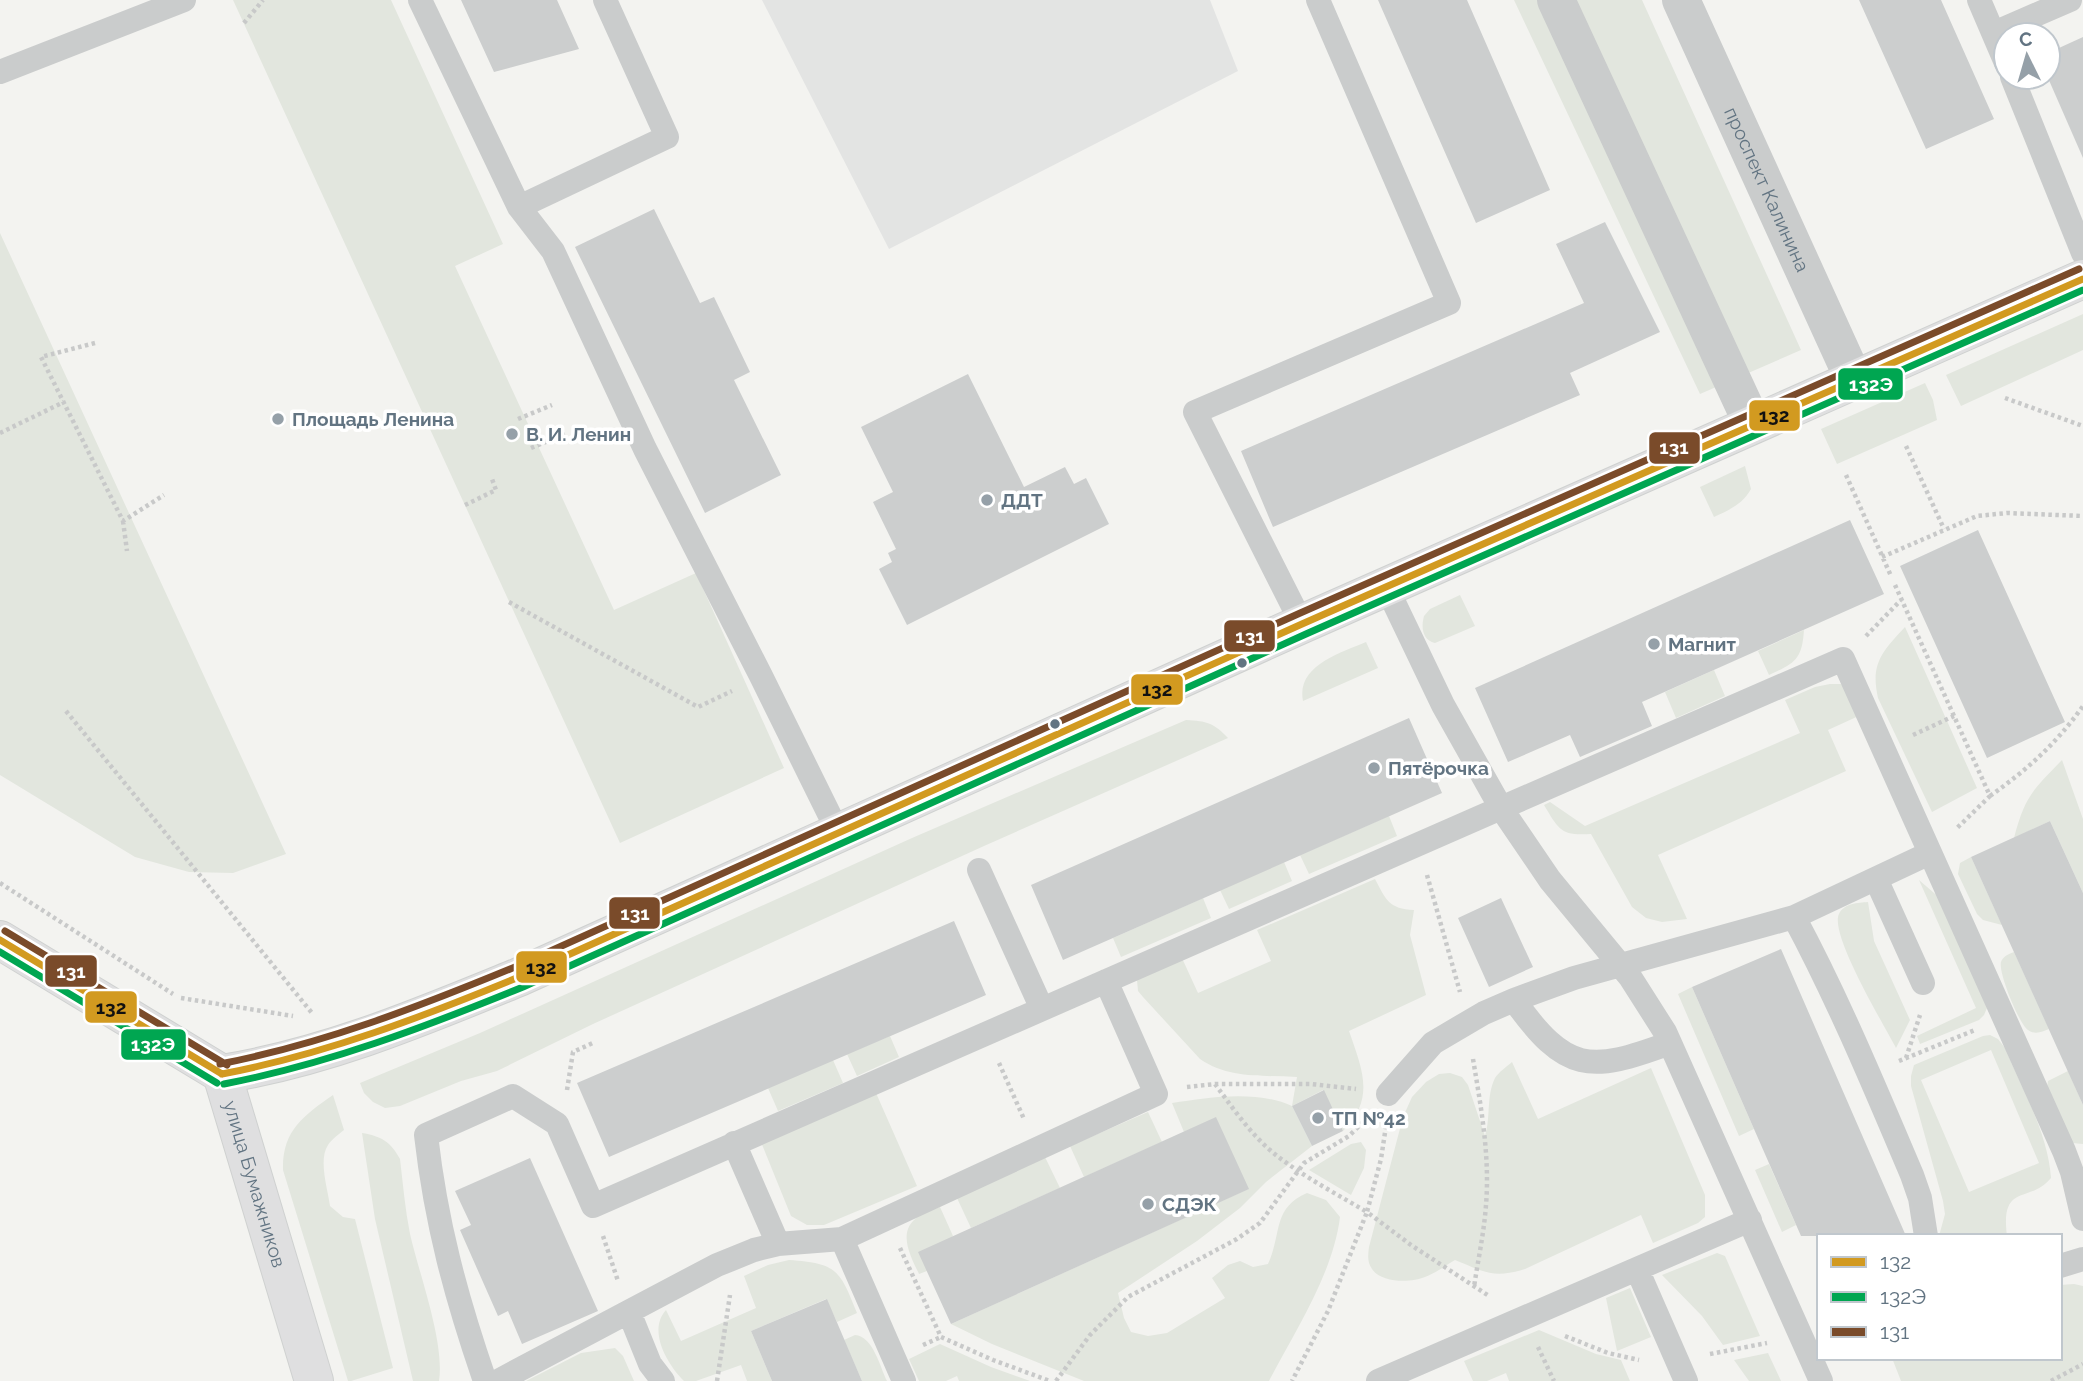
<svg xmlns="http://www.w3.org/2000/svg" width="2083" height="1381" font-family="Raleway,sans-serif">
	<rect width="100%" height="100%" fill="#f3f3f0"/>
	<path fill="#e3e4e3" d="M762,0H1210L1238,71L889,249Z"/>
	<path fill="#e2e6de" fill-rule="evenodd" d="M233,0H391L503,244L455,266L614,610L696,573L784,768L620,843Z
		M1514,0H1642L1801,350L1700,394Z
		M0,233L286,854L233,873L189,872L135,857L0,775Z
		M2083,314V350L1961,406L1946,375Z
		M1925,383L1933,400L1937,420L1837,464L1821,429Z
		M1745,466L1751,489C1743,504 1729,510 1714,517L1700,487Z
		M1460,595L1475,626L1435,643C1422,640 1421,627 1424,616L1430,609Z
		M1905,627L1977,788L1932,812L1878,698C1870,663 1883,651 1905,627Z
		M1804,630C1802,660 1795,663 1769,675L1758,651Z
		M1366,642L1378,668L1303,701C1296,666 1340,653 1366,642Z
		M1714,670L1725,696L1676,718L1665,692Z
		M1830,684H1841L1852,695L1863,714L1828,730L1846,771L1658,855L1687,919L1662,922L1646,918L1632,907L1591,834C1561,836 1559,830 1544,805L1550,802L1585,826L1800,733L1785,700L1815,687Z
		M1186,720C1207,721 1214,723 1228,738L984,846L593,1024L497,1071L461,1081L400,1106L385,1108L373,1102L364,1093L360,1083L480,1033L912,838Z
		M2062,760L2083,819V893L2050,821L2014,838C2025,796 2033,790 2062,760Z
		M1389,816L1397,836L1309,874L1300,855Z
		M1971,857L2002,925L1983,920L1977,914L1958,874L1960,863Z
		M1284,862L1292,881L1229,909L1220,890Z
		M1375,879C1386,900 1389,909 1414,910L1410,935L1426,995L1349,1031C1362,1069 1376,1098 1343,1131L1323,1090L1292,1106L1312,1146L1266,1182L1240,1208L1197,1241L1118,1293L1124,1318L1131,1332L1148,1336L1167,1333L1225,1298L1212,1278L1228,1265L1240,1261L1253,1267L1268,1264C1282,1234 1272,1208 1307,1193L1326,1200L1340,1217C1333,1274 1295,1331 1269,1381H1084L992,1344L951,1324L1248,1189L1216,1118L1184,1132L1172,1103C1210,1097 1256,1090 1292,1106L1297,1077C1263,1075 1229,1079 1200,1059L1143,997L1138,991L1137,980L1181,956L1198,993L1271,961L1257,930Z
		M1919,880L1941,899L1987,1008L1984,1015L1979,1020L1920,1044L1917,1036L1976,1008Z
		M1203,898L1211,918L1121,957L1113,938Z
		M1868,902L1874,941L1910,1020L1896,1048C1884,1025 1829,934 1839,914C1844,903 1858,903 1868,902Z
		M2014,952L2049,1029C2042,1032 2035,1035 2028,1030C2019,1024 1998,972 2001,962C2003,956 2009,954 2014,952Z
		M1692,987L1754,1129L1739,1136L1678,994Z
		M1990,1035L1998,1039L2005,1048C2022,1089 2048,1133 2051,1178C2030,1204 2000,1182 2007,1236H1939L1945,1214L1943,1201L1911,1086V1076L1914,1065L1983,1036ZM1991,1050L2039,1163L1969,1192L1921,1080Z
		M890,1036L899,1057L857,1076L847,1054Z
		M833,1060L843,1083L778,1111L768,1088Z
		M1512,1062L1538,1119L1651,1068L1705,1195V1217L1698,1223L1653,1243L1641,1215L1525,1269C1493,1279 1485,1272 1455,1260C1446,1265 1436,1273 1425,1277C1411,1283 1381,1283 1372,1269C1367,1262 1368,1255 1369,1247L1403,1117L1412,1097L1426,1082L1439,1074L1450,1073L1462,1077L1468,1085L1485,1136C1491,1117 1486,1096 1495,1078C1499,1072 1506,1067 1512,1062Z
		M2068,1071L2083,1105V1144L2072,1143L2047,1088L2048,1081Z
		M876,1093L917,1186L824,1225H807L791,1216L761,1142Z
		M333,1095L344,1130C339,1134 332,1139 328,1145C318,1160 328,1190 330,1206L343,1217L355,1219L393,1368L351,1381H348L283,1170C282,1131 303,1116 333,1095Z
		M1148,1112L1162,1142L1084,1177L1070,1146Z
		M362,1133C381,1136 391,1142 400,1159C403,1184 405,1209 410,1234C419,1274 445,1342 439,1381H413L375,1219Z
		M1361,1142L1366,1150L1364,1168L1351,1195L1309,1170L1351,1144Z
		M1045,1157L1060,1188L971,1228L957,1198Z
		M1769,1164L1796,1225L1782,1232L1755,1170Z
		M940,1207L953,1236L927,1271L919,1274C912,1259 898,1235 914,1220C920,1214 932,1210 940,1207Z
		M1717,1253L1725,1256L1760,1336L1723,1345L1702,1316L1662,1275Z
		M789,1260C838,1263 840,1271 857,1313L837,1322L826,1299L751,1331L772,1381H747L741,1365L696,1381H684C668,1365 647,1331 666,1310L681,1341L756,1308L744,1276L768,1265Z
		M2074,1284L2083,1286V1381H1901L1892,1358H2060V1285Z
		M1630,1288L1651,1337L1617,1351L1606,1298Z
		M1539,1330L1596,1354L1621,1360L1630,1381H1509L1506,1373L1487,1381H1473L1464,1361Z
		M855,1335C873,1336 880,1367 887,1381H862L844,1340Z
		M940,1344L991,1367L1030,1381H959L957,1376L946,1381H919L909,1359Z
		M615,1348L623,1356L634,1381H526L581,1353Z
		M1768,1353L1781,1381H1749L1734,1360Z"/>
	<path fill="#cccece" d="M461,0H557L579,49L494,72Z
		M1378,0H1467L1550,190L1476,223Z
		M1859,0H1941L1994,119L1926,149Z
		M2083,37V158L2048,78V53Z
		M654,209L700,303L714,297L750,372L734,380L781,475L705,513L575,247Z
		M1605,222L1660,332L1570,373L1580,395L1273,527L1241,451L1584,303L1556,244Z
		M968,374L1024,487L1065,467L1074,484L1086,478L1109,524L907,625L879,569L892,562L888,553L896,549L873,502L893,492L861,427Z
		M1850,520L1884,594L1642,702L1652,726L1580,757L1570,735L1508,762L1475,688Z
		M1978,530L2065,722L1987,758L1900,566Z
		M1409,718L1442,793L1063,960L1031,885Z
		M2050,821L2083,893V1105L1971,857Z
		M1501,898L1533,967L1489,987L1458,918Z
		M954,921L986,995L609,1157L577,1083Z
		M1781,949L1906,1236H1801L1754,1129L1692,987Z
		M1324,1090L1343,1131L1312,1146L1292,1106Z
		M1216,1117L1249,1189L951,1324L918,1252Z
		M530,1158L598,1311L522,1344L508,1311L498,1316L460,1230L471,1225L455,1191Z
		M827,1299L862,1381H772L751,1331Z"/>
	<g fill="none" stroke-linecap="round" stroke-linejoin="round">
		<g stroke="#cfd1d0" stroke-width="40">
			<g id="secondary">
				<path id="s2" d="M0,940L222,1074L314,1381"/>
				<path d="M222,1074C327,1057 421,1017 519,977L1302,624L2083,279"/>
			</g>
		</g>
		<path stroke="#c8c9c9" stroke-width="4.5" stroke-dasharray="3.5 3.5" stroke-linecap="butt" d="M244,23L263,0
			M95,343L41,357L123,521L164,495
			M2005,398L2083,426
			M518,419L552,405
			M0,433L64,402
			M1906,446L1944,529
			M531,448L565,434
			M1846,475L1891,576
			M465,505L496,490L492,479
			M123,521L127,551
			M1882,557L1977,516L2007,513L2083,516
			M1895,585L1990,796L1956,829
			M509,602L698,707L732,691
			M1866,636L1901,600
			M66,711L312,1013
			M1913,735L1954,716
			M1990,796C2028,769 2056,744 2083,706
			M1427,875L1460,992
			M0,883L173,994
			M181,998L293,1016
			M1906,1058L1920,1015
			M1473,1059C1481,1107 1490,1156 1486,1205C1484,1233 1478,1260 1474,1287
			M1899,1061L1975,1030
			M999,1063L1024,1119
			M1215,1084C1232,1107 1249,1132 1271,1151C1300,1175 1335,1193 1367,1212L1328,1311L1292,1381
			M1187,1087L1215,1084H1311L1356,1089
			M567,1090L573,1052L595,1042
			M1386,1126L1381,1159L1367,1212L1411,1245L1489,1296
			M603,1236L618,1281
			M900,1248L941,1337L993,1360L1050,1381
			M1565,1336L1608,1353L1639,1360
			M923,1345L941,1337
			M1538,1347L1554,1381
			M1710,1354L1767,1343
			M717,1381L730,1295
			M1056,1381L1090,1335L1128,1297L1237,1239L1260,1223L1304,1163L1349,1136L1367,1118
			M2051,1381L2083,1364"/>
		<path stroke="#cacccc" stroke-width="24" d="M420,0L519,207L553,251L645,449L761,676L838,832
			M1979,0L2006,63
			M1994,33L2070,0
			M0,72L184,0
			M2012,77L2083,253
			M519,207L667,137L605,0
			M1386,586L1443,705L1501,808L1843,659L2064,1151L2072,1172L2083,1219
			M1302,624L1195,412L1449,303L1318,0
			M979,870L1042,1009
			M1876,879L1923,983
			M1670,1043C1589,1073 1566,1073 1514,1000L1574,978L1794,917
			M1388,1094L1433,1043L1484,1013L1514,1000
			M1926,1236L1920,1198L1912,1175C1875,1088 1839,1001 1794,917L1930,853
			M842,1239L1156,1094L1106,981
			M778,1244L842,1239L904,1381
			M2060,1266L2083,1259
			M1637,1269L1686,1381
			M629,1312L650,1364L663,1381
			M485,1381C456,1297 436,1223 426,1135L513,1096L557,1124L593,1206L1501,808L1550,880L1630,977L1665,1032L1821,1381
			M498,1381L717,1265L754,1250L778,1244L734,1143
			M1378,1381L1750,1220"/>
		<g stroke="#cacccc" stroke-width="38">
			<path d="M1556,0L1753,425"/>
			<path id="s1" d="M1681,0L1854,380"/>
		</g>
		<use href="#secondary" stroke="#dfdfe0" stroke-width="38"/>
		<g stroke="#fff" stroke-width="12">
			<path id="bus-1" d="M0,940L222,1074
				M222,1074C326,1054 422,1017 519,977L1302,624L2083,279"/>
		</g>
		<g stroke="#fff" stroke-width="12">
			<path id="bus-2" d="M0,952L217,1083
				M224,1084C328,1064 425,1027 523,987L1306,634L2083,290"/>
		</g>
		<g stroke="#fff" stroke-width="12">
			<path id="bus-3" d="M5,931L227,1065
				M220,1064C323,1044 418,1007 515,967L1298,614L2079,269"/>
		</g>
		<use href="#bus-1" stroke="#d29a20" stroke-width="7"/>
		<use href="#bus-2" stroke="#00a651" stroke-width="7"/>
		<use href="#bus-3" stroke="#7a4b2a" stroke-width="7"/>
	</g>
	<g fill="#95a0a8" stroke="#fff" stroke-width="2.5">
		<circle cx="278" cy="419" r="7"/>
		<circle cx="512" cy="434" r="7"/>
		<circle cx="987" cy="500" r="7"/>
		<circle cx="1654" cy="644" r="7"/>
		<circle cx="1374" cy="768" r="7"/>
		<circle cx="1318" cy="1118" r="7"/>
		<circle cx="1148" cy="1204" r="7"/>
	</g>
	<g fill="#627482" stroke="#fff" stroke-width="2.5">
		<circle cx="1242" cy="663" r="6"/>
		<circle cx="1055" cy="724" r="6"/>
	</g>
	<g text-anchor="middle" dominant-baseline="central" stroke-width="7" stroke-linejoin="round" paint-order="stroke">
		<g font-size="19" fill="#627482" stroke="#fff">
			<text stroke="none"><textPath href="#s1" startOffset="208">проспект Калинина</textPath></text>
			<text stroke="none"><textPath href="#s2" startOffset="374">улица Бумажников</textPath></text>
		</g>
		<g font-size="19" font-weight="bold" fill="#627482" stroke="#fff" text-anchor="start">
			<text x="292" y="419">Площадь Ленина</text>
			<text x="526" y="434">В. И. Ленин</text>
			<text x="1001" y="500">ДДТ</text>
			<text x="1668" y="644">Магнит</text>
			<text x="1388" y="768">Пятёрочка</text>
			<text x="1332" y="1118">ТП №42</text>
			<text x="1162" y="1204">СДЭК</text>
		</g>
	</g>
	<g stroke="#fff" stroke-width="2.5">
		<rect x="1837" y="367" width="67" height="34" rx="7" fill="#00a651"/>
		<rect x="1748" y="399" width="53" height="33" rx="7" fill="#d29a20"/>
		<rect x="1648" y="431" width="53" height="34" rx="7" fill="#7a4b2a"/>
		<rect x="1223" y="619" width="53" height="34" rx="7" fill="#7a4b2a"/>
		<rect x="1130" y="673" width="54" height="33" rx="7" fill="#d29a20"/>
		<rect x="608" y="896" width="53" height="34" rx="7" fill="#7a4b2a"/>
		<rect x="515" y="950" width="53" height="34" rx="7" fill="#d29a20"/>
		<rect x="44" y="954" width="54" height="34" rx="7" fill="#7a4b2a"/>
		<rect x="84" y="990" width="54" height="34" rx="7" fill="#d29a20"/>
		<rect x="120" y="1028" width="67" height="33" rx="7" fill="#00a651"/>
	</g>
	<g font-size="19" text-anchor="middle" font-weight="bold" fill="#fff">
		<text x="1871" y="391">132Э</text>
		<text x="1674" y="454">131</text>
		<text x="1250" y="643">131</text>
		<text x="635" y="920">131</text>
		<text x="71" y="978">131</text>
		<text x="153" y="1051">132Э</text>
	</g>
	<g font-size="19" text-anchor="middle" font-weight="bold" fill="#111">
		<text x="1774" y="422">132</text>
		<text x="1157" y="696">132</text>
		<text x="541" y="974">132</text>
		<text x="111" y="1014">132</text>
	</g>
	<rect x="1817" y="1234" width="245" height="126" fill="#ffffff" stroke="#c0c7cd" stroke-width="2"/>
	<rect x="1831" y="1257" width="35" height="10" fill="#d29a20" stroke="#c0c7cd" stroke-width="2"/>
	<text x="1880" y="1269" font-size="21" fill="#627482">132</text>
	<rect x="1831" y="1292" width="35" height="10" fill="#00a651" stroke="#c0c7cd" stroke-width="2"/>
	<text x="1880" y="1304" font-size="21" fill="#627482">132Э</text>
	<rect x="1831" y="1327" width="35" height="10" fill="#7a4b2a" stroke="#c0c7cd" stroke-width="2"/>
	<text x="1880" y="1339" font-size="21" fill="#627482">131</text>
	<g transform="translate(2027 56) rotate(355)"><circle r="33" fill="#ffffff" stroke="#c0c7cd" stroke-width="2"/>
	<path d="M0-5L12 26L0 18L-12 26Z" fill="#95a0a8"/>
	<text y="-10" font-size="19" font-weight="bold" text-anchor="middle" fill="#627482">С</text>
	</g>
</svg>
